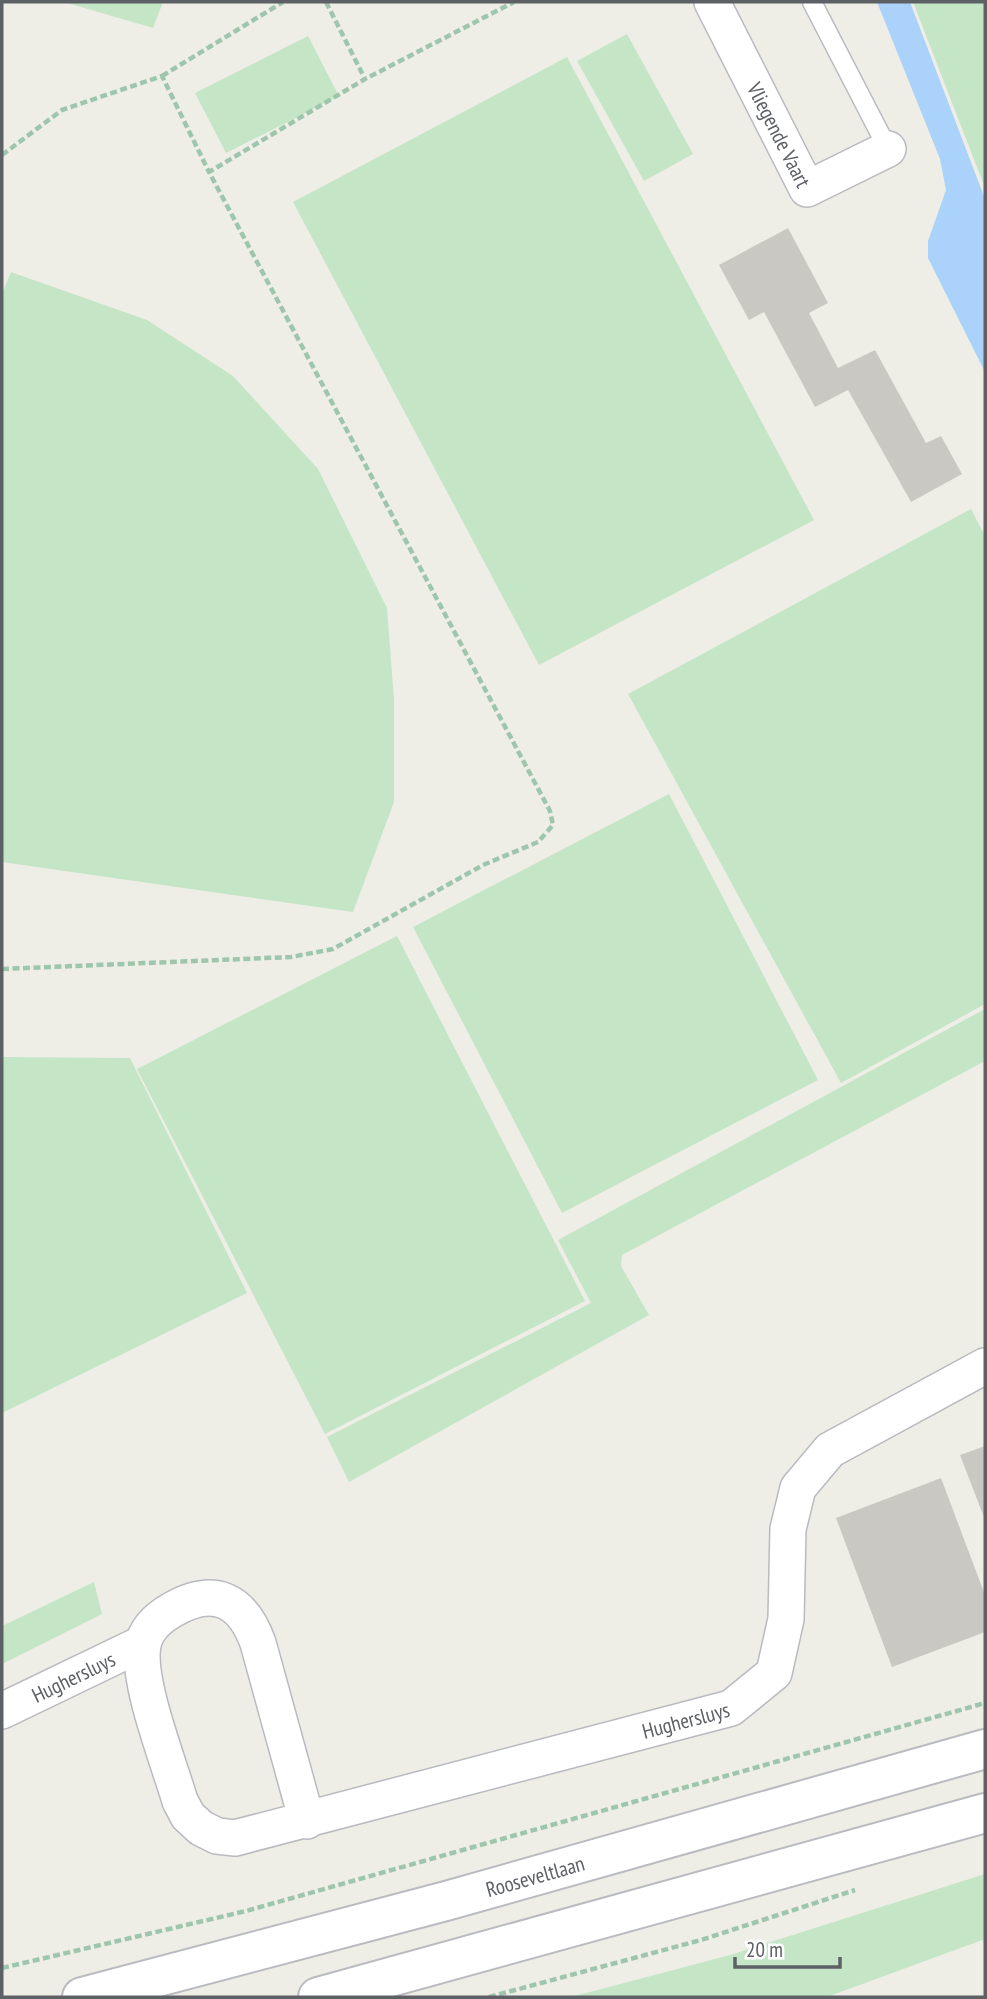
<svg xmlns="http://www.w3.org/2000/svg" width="987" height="1999" font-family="'PT Sans Narrow',sans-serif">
	<rect width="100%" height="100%" fill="#efeee6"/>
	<path fill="#c4e5c6" d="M64,2H163L153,28Z
		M913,2H985V188Z
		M627,34L693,154L644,181L577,61Z
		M308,36L339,96L226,153L195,93Z
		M567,57L814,520L539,665L293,202Z
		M11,272L147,320L233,376L318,469L387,608L394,700V802L353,912L2,862V294Z
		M971,509L985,536V1004L841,1083L628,694Z
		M669,794L818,1080L562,1213L413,927Z
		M397,936L585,1301L325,1434L137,1069Z
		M985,1009V1061L622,1255L621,1266L649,1315L349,1482L327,1437L591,1303L558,1240Z
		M2,1057L130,1058L247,1293L2,1413Z
		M94,1582L102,1614L2,1664V1626Z
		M985,1874V1939L827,1997H571L730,1955Z"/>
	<path fill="#aad2fb" d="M877,2H910L985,199V372L928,258V241L946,190L940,159Z"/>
	<path fill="#cac8c2" d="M788,228L828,303L809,313L838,368L875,350L926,443L941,436L962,474L911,502L848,390L815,407L764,312L749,320L719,265Z
		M985,1446V1520L960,1455Z
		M941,1478L985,1595V1632L892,1667L836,1518Z"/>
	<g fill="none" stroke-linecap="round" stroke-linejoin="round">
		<g stroke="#b8babf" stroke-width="21">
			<path id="lane" d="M812,2L888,149"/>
		</g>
		<g stroke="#b8babf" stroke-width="38">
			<g id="street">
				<path id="s1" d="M712,2L807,189L888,149"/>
				<path id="s2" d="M2,1711L143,1643"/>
				<path id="s3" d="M307,1821L258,1643C242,1599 214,1586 172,1610C158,1618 146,1629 143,1645C136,1680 169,1763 180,1801L188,1816L201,1828L217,1836L235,1838L731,1708L774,1673L786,1619L788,1529L798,1488L830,1450L985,1366"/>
			</g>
		</g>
		<g stroke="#b9bbc1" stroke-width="42">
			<g id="secondary">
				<path id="s4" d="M82,1997L446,1901L985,1749"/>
				<path d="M318,1997L985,1813"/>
			</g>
		</g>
		<path stroke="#9dc6ac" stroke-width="4.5" stroke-dasharray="7 3.5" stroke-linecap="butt" d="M326,2L365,79
			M162,76L283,2
			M2,155L62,110L162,76L209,172
			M2,969L291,957L333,949L483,865L538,842L553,825L550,811L209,172L365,79L514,2
			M2,1968L246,1911L985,1703
			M489,1997L701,1940L855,1890"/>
		<use href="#lane" stroke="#fff" stroke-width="18"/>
		<use href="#street" stroke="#fff" stroke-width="35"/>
		<use href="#secondary" stroke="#fff" stroke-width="38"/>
	</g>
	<g text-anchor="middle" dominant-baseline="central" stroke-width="5" stroke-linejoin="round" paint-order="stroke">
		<g font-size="21" fill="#5d6065" stroke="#fff">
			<text stroke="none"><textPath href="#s1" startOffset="149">Vliegende Vaart</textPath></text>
			<text stroke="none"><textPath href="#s2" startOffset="79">Hughersluys</textPath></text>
			<text stroke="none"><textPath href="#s3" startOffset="1040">Hughersluys</textPath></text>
			<text stroke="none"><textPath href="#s4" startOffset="469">Rooseveltlaan</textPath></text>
		</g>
	</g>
	<rect width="987" height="1999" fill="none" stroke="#5d6065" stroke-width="7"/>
	<path d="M735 1957v10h105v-10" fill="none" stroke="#5d6065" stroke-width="3.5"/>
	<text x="746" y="1957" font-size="21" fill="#5d6065" stroke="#ffffff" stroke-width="5" paint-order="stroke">20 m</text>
</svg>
